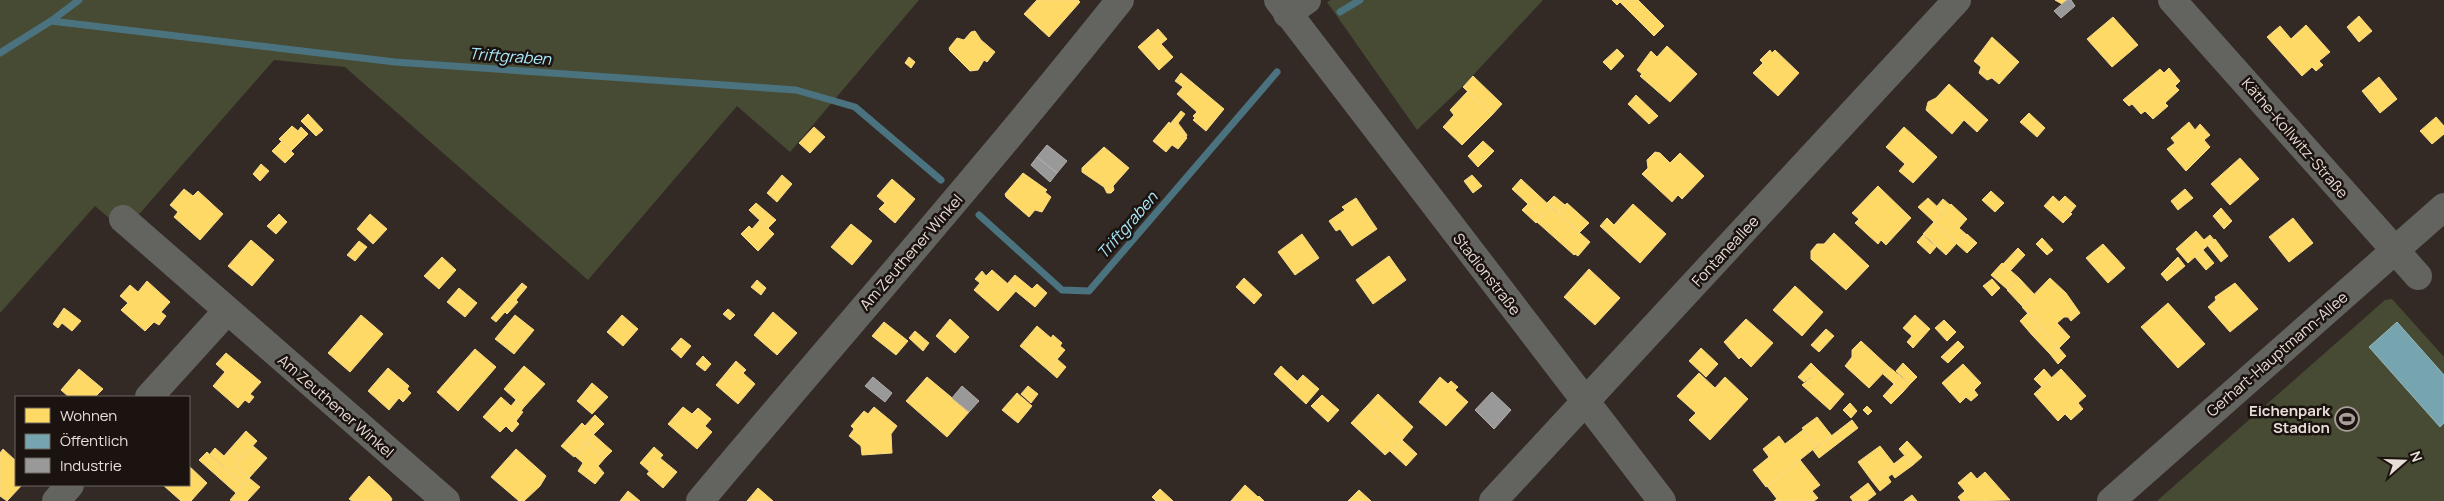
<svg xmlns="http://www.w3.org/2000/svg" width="2444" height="501" font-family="Manrope,sans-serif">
	<rect width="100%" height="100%" fill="#332a25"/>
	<path fill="#474b34" d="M0,0H919L790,152L737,106L588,280L345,67L274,60L141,212L122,229L95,206L0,313Z
		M1331,0H1543L1463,86L1417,130L1327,2Z
		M2392,299L2444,357V501H2157L2385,300Z"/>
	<path fill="#ffd966" stroke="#f8da88" d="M1037,0H1078L1080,2L1049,37L1024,14Z
		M1612,0H1622L1617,5Z
		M1622,0H1638L1664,26L1654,36L1620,2Z
		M2055,0H2067L2062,4Z
		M2359,16L2372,31L2359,42L2347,27Z
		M2113,17L2138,45L2112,67L2087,39Z
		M2306,25L2330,52L2319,61L2323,65L2316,71L2312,67L2302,76L2267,37L2280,26L2291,39Z
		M1158,29L1167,39L1161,44L1173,57L1159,70L1138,47Z
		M975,31L981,40L995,52L987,62L984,60L978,70L970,71L950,51L949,48L957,38L964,40L971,32Z
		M1992,37L2019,62L1999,84L1992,78L1987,80L1979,73L1981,67L1974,61Z
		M1667,46L1697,74L1670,102L1640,76L1642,74L1637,70L1651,51L1657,57Z
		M1617,49L1624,56L1611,70L1603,62Z
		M1770,50L1772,53L1775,50L1799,73L1778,96L1753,73L1763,63L1760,60Z
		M909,57L915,62L911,68L905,63Z
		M2169,68L2180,81L2175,86L2179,90L2165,103L2168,106L2153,119L2145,111L2141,114L2132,104L2129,106L2123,100L2160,69L2164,73Z
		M1181,73L1224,109L1206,131L1193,120L1195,118L1193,116L1197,112L1177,94L1183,87L1175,81Z
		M1473,76L1502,104L1492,115L1463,87Z
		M2379,77L2397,99L2380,113L2362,91Z
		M1949,84L1988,120L1977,132L1964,120L1952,134L1926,110L1928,102L1936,98Z
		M1468,91L1492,115L1462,145L1443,127L1454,115L1450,110Z
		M1636,95L1658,116L1649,124L1628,104Z
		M1181,111L1185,114L1178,123L1187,135L1186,137L1170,124Z
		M2029,113L2045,128L2037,137L2020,122Z
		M308,114L323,130L316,136L301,121Z
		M2436,117L2444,126V134L2432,144L2420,131Z
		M1169,122L1187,138L1178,149L1172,145L1166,152L1153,141Z
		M2189,122L2195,130L2200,124L2210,135L2204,140L2210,147L2186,171L2167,149L2175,143L2171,138Z
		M292,126L298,131L301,127L308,134L291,151L279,139Z
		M814,127L825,137L810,153L799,143Z
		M1904,127L1937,157L1913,183L1899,171L1905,164L1886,147Z
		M1483,141L1494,151L1478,167L1468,156Z
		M281,142L294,154L285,163L272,151Z
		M1104,147L1129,168L1113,186L1114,190L1111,193H1107L1104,187L1082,172V168Z
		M1655,152L1660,153L1670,163L1680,153L1704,176L1682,199L1678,195L1672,202L1642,174L1648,168L1647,160Z
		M2240,158L2259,179L2230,205L2211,184Z
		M261,164L269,171L260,181L253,174Z
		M1023,173L1047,190L1045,192L1051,197L1042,212L1035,210L1029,217L1006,197L1005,194Z
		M782,175L792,184L777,202L767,193Z
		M1472,175L1482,186L1473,193L1464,181Z
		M892,179L915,199L895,223L879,209L885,203L877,196Z
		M1521,179L1551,207L1542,217L1512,189Z
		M1878,186L1911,218L1886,245L1881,240L1878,244L1855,223L1859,219L1852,213Z
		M184,189L193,196L198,191L223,214L200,240L174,217L178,212L170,205Z
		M2185,189L2193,198L2178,210L2171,201Z
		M1991,191L2004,203L1995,212L1982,200Z
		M1554,196L1565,205L1558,213L1547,203Z
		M2053,196L2072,214L2063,223L2044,206Z
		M2065,196L2076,206L2071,212L2059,202Z
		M1356,198L1377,229L1352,246L1340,229L1336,231L1329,221L1345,210L1342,207Z
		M1928,198L1943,212L1934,222L1918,207Z
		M1943,199L1950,205L1943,212L1937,206Z
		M756,203L776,220L768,228L749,210Z
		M1567,203L1589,223L1579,233L1558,213Z
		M1528,204L1542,217L1536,223L1522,210Z
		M1633,204L1666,234L1640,263L1600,226L1607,218L1614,225Z
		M1951,204L1967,219L1959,228L1967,235L1957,244L1934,222Z
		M1551,207L1590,242L1578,256L1575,254L1574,255L1537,222Z
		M2221,208L2232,221L2224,229L2213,216Z
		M279,214L287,222L276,234L267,226Z
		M370,214L387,229L373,244L357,229Z
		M2293,218L2313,243L2289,262L2269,237Z
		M760,220L774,234L758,251L741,234L749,226L752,229Z
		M1934,222L1957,243L1946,255L1923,234Z
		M851,224L872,241L852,265L831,247Z
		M2196,231L2204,240L2210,235L2214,240L2188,263L2176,249Z
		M1834,233L1869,266L1846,290L1811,259V251L1817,244H1824Z
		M1302,234L1319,258L1295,275L1278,252Z
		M1967,234L1977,243L1967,253L1957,244Z
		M1923,235L1936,247L1930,254L1917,242Z
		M2042,238L2053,250L2047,255L2036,244Z
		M2215,239L2228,256L2221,262L2208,246Z
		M251,240L274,260L252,286L228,266Z
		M359,241L367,247L355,261L347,255Z
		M2103,244L2125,268L2108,283L2086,258Z
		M2018,248L2025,255L2010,271L2003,264Z
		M2203,250L2214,263L2206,270L2195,257Z
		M1389,256L1406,280L1373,304L1356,280Z
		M442,257L456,270L439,289L424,276Z
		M2178,257L2185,266L2167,281L2161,274Z
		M2002,263L2019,278L2007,289L1991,275Z
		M1589,269L1620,298L1595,325L1564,297Z
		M992,270L1016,291L998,311L974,290L980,283L975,279L982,271L986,276Z
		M1015,275L1032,289L1037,284L1047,293L1035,307L1007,284Z
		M1244,278L1262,295L1254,304L1236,287Z
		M2019,278L2034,294L2022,306L2007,290Z
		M2050,278L2066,293L2080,313L2071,321L2068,317H2064L2057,323L2070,337L2059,348L2022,307Z
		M1992,279L2000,288L1992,296L1983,286Z
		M757,280L766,288L761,295L751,287Z
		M147,281L170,302L161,312L166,316L159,325L154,322L145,331L121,310L128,303L120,296L130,285L138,292Z
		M522,283L527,287L516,300L518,302L507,314L505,312L496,322L491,318Z
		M2235,283L2258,309L2230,332L2208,307L2216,300L2215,297Z
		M1795,286L1823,312L1802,336L1773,310Z
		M459,288L477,303L465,317L447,302Z
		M2168,303L2205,344L2178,368L2141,327Z
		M64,308L81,321L72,331L62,323L58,328L53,324Z
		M728,309L735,315L730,320L723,314Z
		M773,312L797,333L777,355L754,335Z
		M2028,313L2041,327L2032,335L2020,321Z
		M361,315L383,334L350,372L328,353Z
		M515,315L534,330L514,354L495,339Z
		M622,315L638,329L623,346L607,332Z
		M1915,315L1930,329L1913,348L1907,342L1912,336L1903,328Z
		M950,319L969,337L955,353L936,336Z
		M1746,319L1773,343L1751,367L1741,357L1739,359L1724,342Z
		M1944,320L1956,332L1947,341L1935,328Z
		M884,322L908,341L896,355L872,336Z
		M1037,326L1051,338L1053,335L1062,343L1060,346L1065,350L1048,370L1020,346Z
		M2041,327L2058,347L2050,354L2032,335Z
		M1826,329L1834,336L1819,352L1811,345Z
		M915,331L929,343L923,351L909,338Z
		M681,338L691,346L681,358L671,349Z
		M1861,341L1889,367L1869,388L1845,366L1852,357V350Z
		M1958,341L1964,347L1948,363L1941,357Z
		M2058,347L2066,356L2058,364L2050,354Z
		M1701,348L1718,364L1706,377L1689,361Z
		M475,349L496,367L458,411L437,392Z
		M226,353L261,382L250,394L254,397L249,403L245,400L238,408L213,386L225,372L216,364Z
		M703,356L711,364L705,371L696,364Z
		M1057,359L1066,367L1057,378L1048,370Z
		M736,361L746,370L743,373L755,384L738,404L716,385Z
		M1811,363L1819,371L1804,382L1798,377Z
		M1903,363L1917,377L1910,384L1896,371Z
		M1963,364L1981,383L1974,390L1978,395L1971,401L1966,397L1960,403L1942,383Z
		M524,366L545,384L524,407L504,389Z
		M1281,366L1297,381L1290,389L1274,374Z
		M1889,367L1910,384L1903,392L1883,374Z
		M388,368L409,386L407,389L411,393L403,402L399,398L389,410L368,391Z
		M79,369L103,389L95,397H69L61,390Z
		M2044,369L2052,378L2042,387L2034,379Z
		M2061,369L2086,396L2078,403L2083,409L2071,420L2065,414L2058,421L2034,394Z
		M1819,371L1844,394L1830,410L1802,385Z
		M1699,373L1715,388L1725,377L1748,399L1710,440L1689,420L1696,413L1677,396Z
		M1303,375L1319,389L1306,404L1290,389Z
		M927,377L969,412L947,437L906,401Z
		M1440,377L1448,384L1451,381L1458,387L1455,390L1468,402L1446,426L1419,402Z
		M592,383L608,397L592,414L577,401Z
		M1894,384L1903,392L1891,404L1883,396Z
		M1028,386L1038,394L1031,403L1021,394Z
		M1017,393L1032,406L1018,423L1002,410Z
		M1378,394L1413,427L1402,440L1366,407Z
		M1322,395L1339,410L1328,422L1311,406Z
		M501,397L511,406L516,400L524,407L521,411L523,412L516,421L519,424L512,432L506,426L500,432L483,417Z
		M1850,403L1857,411L1851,418L1843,410Z
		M1867,406L1872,411L1868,415L1863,410Z
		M683,407L692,414L698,408L711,419L705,426L712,432L697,449L668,424Z
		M874,407L897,426L891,434L892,453L862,455L861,446L849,436L854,429L851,426L864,411L868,414Z
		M1366,407L1402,440L1385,455L1351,423Z
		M595,415L604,424L594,434L585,426Z
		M1817,417L1832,436L1816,447L1802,428Z
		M1852,420L1858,428L1819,458L1813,450Z
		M582,423L594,435L574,457L561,446Z
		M1803,430L1816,447L1766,487L1753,470L1769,457L1763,449L1779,436L1785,444Z
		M246,431L257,441L241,459L230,449Z
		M594,435L612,451L605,458L586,442Z
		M1402,440L1417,454L1406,466L1390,451Z
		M1907,441L1922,457L1913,465L1899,449Z
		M586,442L605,458L598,466L604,473L595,484L578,471L583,463L575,456Z
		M253,446L267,458L249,478L235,466Z
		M1880,446L1894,464L1872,481L1858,462Z
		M654,447L663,455L649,471L640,463Z
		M215,448L224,456L230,449L241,459L235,466L249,478L243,485L210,454Z
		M3,449L16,461V485H22L7,501L0,496V453Z
		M516,449L546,476L540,486L524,501H519L491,477Z
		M207,452L243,485L236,493L199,460Z
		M1904,456L1913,465L1895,478L1892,474L1888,477L1891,482L1880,491L1872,481Z
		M660,458L677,472L663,488L647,474Z
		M1800,460L1820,485L1812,491L1818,498L1814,501H1774L1777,499L1767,486Z
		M189,466L207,483L191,501H181L163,485H189Z
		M1971,472L1977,479L1985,472L2010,500L1961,501L1958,497L1965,491L1958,483Z
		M369,476L389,495L392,499L391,501H352L349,499Z
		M249,478L260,487L247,501H232L230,500Z
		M1868,483L1876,494L1867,501H1853L1850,497Z
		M1245,485L1258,497L1254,501H1231Z
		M758,488L773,501H747Z
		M1160,489L1173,501H1156L1152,497Z
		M1359,490L1371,501H1348Z
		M628,491L640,501H620Z
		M1912,495L1917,501H1904Z
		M1259,496L1264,501H1254Z"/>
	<path fill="#76a5af" stroke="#98b6bb" d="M2397,322L2444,375V423L2440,427L2369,347Z"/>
	<path fill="#999" stroke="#b1adac" d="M2067,0H2071L2075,6L2061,18L2054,11Z
		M1047,145L1067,161L1057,173L1037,157Z
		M1037,157L1057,173L1050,182L1031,165Z
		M873,377L892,393L885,402L865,386Z
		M962,386L979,401L969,412L952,398Z
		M1492,392L1511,410L1494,429L1475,410Z"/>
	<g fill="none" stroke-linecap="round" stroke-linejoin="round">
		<path stroke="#4b737f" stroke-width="7" d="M1340,12L1360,0
			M51,21L395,62L796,90L855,107L941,180
			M0,53L51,21L79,0
			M979,215L1062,290L1089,291L1277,72"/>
		<path stroke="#636460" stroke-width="28" d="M1278,0L1662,501
			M2172,0L2418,276
			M1287,14L1307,0
			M123,219L446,501
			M149,397L227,311
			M56,501L70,485
			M700,501C840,334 984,171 1120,0
			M1493,501L1957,0
			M2111,501L2444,207"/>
	</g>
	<defs>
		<g id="stadium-ring" transform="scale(1.25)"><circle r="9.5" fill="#1b130f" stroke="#a99e99" stroke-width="1.5"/><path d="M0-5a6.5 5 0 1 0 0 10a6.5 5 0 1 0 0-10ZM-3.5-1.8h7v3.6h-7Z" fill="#a99e99"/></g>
	</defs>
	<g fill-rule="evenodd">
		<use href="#stadium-ring" x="2347" y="419"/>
	</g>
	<g text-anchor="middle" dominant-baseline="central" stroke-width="5" stroke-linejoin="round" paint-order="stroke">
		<g font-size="15" fill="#e8ddd7" stroke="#1b130f">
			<text transform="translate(2295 138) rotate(49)">Käthe-Kollwitz-Straße</text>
			<text transform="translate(1725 251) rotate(-47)">Fontaneallee</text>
			<text transform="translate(911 252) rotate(-49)">Am Zeuthener Winkel</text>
			<text transform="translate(1487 274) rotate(52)">Stadionstraße</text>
			<text transform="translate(2277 354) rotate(-41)">Gerhart-Hauptmann-Allee</text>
			<text transform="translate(336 406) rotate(41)">Am Zeuthener Winkel</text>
		</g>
		<g font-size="15" font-weight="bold" fill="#e8ddd7" stroke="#1b130f" text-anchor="end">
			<text x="2330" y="410">Eichenpark<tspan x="2330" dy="17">Stadion</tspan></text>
		</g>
		<g font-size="16" font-style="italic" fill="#ace9fc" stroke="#1b130f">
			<text transform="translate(510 56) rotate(4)">Triftgraben</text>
			<text transform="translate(1127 225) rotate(-49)">Triftgraben</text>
		</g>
	</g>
	<rect x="15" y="396" width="175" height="90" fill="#1b130f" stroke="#6d645f"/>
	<rect x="25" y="408" width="25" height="15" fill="#ffd966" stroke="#6d645f"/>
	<text x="60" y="421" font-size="15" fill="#e8ddd7">Wohnen</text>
	<rect x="25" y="434" width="25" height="15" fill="#76a5af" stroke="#6d645f"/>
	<text x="60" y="446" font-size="15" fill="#e8ddd7">Öffentlich</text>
	<rect x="25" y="458" width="25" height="15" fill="#999999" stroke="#6d645f"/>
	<text x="60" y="471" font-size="15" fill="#e8ddd7">Industrie</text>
	<g transform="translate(2404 461) rotate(70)" stroke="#1b130f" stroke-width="4" paint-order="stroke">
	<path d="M0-4L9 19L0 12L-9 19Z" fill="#e8ddd7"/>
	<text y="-8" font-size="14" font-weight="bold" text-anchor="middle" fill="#e8ddd7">N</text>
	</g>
</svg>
